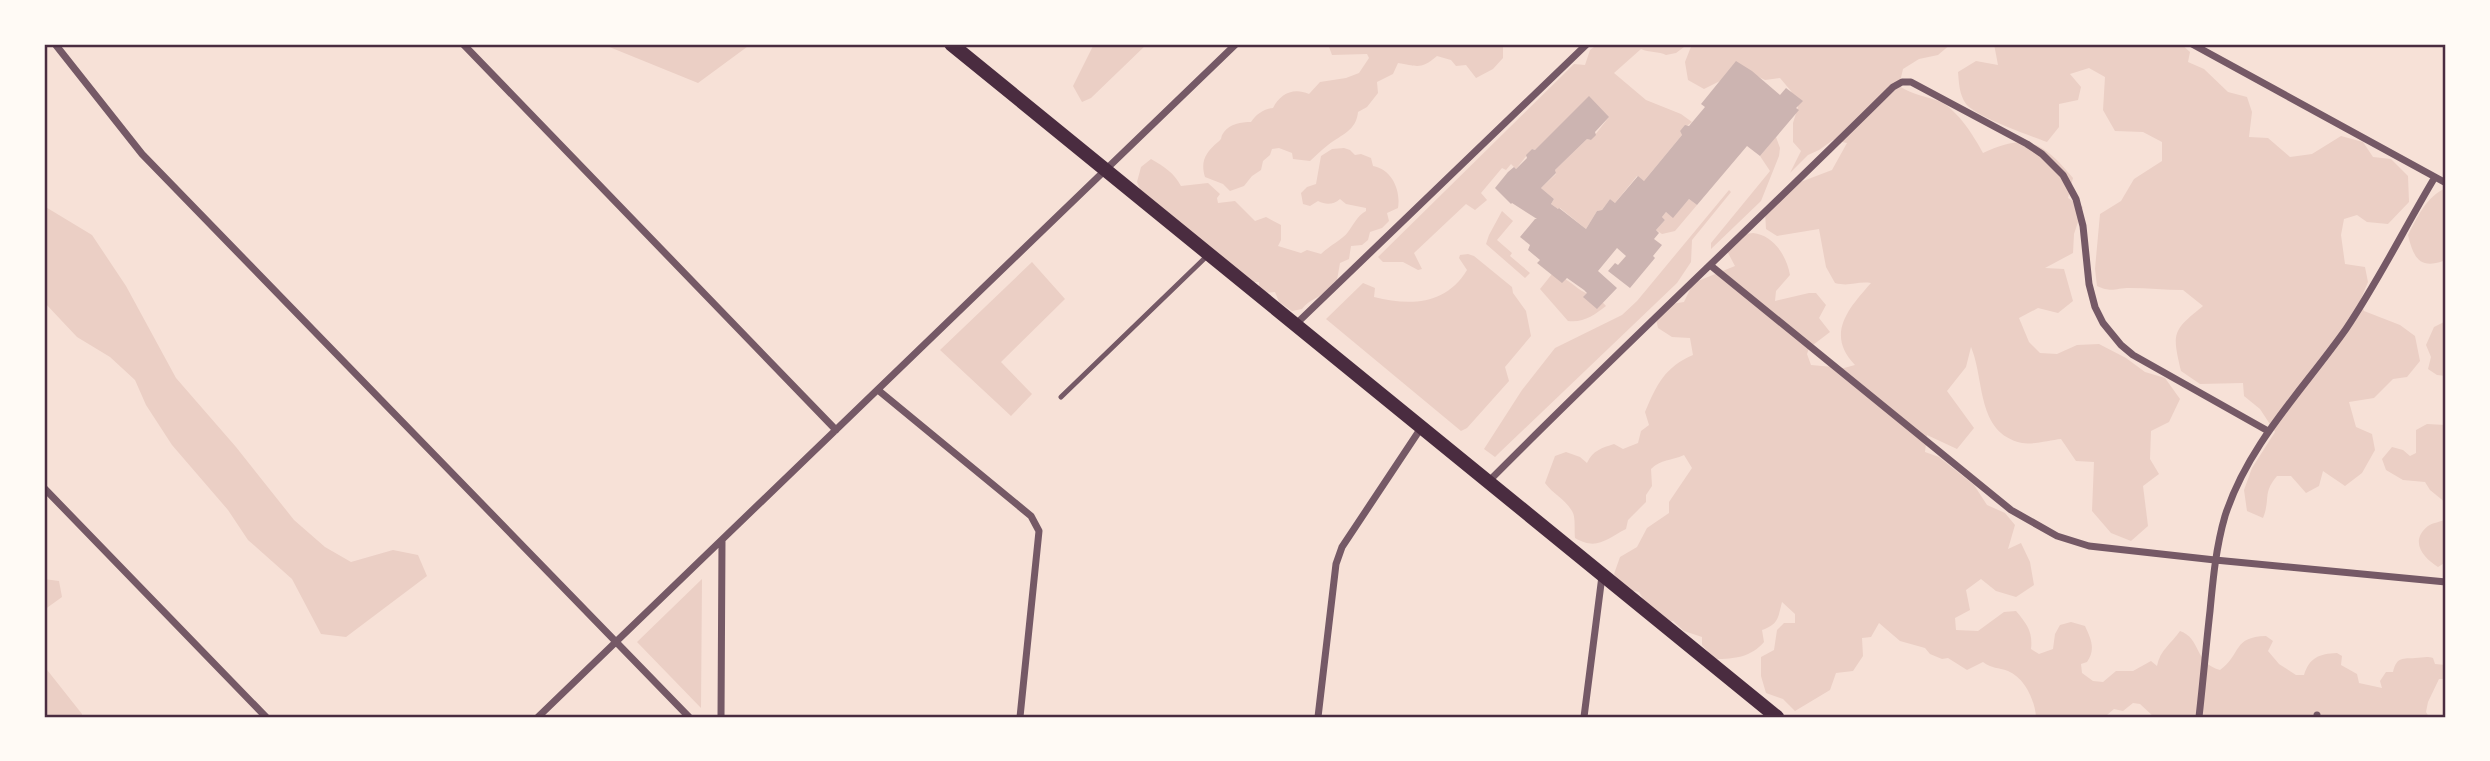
<svg xmlns="http://www.w3.org/2000/svg" width="2490" height="761" font-family="'Varela Round',sans-serif">
	<rect width="100%" height="100%" fill="#f7e1d7"/>
	<path fill="#ebcfc5" d="M602,44H751L698,83Z
		M1094,44H1147L1091,98L1082,102L1073,86Z
		M1328,44H1503V58L1493,69L1476,78L1466,65L1456,66L1451,60L1437,56C1421,70 1417,66 1398,63L1393,74L1377,82L1378,93L1367,107L1358,112C1356,131 1342,134 1328,145C1321,150 1316,156 1310,161L1293,159L1292,153L1279,148L1272,149L1270,155L1263,161L1261,170L1252,176L1244,186L1230,191L1223,184L1205,177C1200,161 1206,152 1218,142C1224,137 1219,139 1224,132C1230,124 1241,122 1251,122C1256,115 1263,109 1273,108C1280,94 1293,87 1309,94L1320,82L1346,78L1359,73L1369,58L1367,54L1332,55Z
		M1598,44H1688L1676,53L1666,55C1659,51 1649,53 1641,49L1614,73L1646,100L1681,114L1692,122L1680,131L1682,135L1644,181L1637,176L1615,203L1610,199L1602,210L1597,211L1586,229L1560,208L1558,209L1551,204L1554,199L1541,188L1556,174L1555,170L1587,139L1591,140L1609,117L1535,150L1532,149L1516,169L1511,164L1506,170L1502,168L1481,193L1487,200L1475,210L1466,204L1414,253L1422,269L1418,270L1403,262H1383L1378,257L1574,64L1585,65L1590,50Z
		M1692,44H1951L1938,55L1919,59L1903,69L1899,86C1913,95 1926,96 1941,102C1958,111 1974,136 1983,153C2027,132 2043,142 2073,178L2068,198L2083,207L2074,234L2073,253L2045,268L2064,269L2073,301L2058,313L2038,308L2019,318L2029,342L2040,353L2057,354L2077,345L2099,344L2126,358L2145,372L2165,378L2180,399L2169,422L2151,431L2150,459L2159,474L2143,486L2148,526L2131,541L2111,533L2092,511L2094,462L2076,461L2061,439C2050,440 2033,445 2022,443C1976,433 1985,380 1971,347L1966,367L1947,391L1974,428L1957,449L1927,435L1925,452L1939,457L1974,485L1987,505L2005,513L2015,525L2008,549L2021,543L2030,562L2034,585L2016,597L1996,591L1981,579L1966,590L1970,610L1955,618L1956,630L1978,631L2004,612L2016,611C2027,624 2033,632 2031,649L2039,654L2053,649L2055,634L2060,625L2071,622L2085,626C2091,639 2096,649 2087,662L2081,664L2082,673L2093,681L2103,682L2116,671H2133L2151,661L2157,666C2160,650 2171,644 2180,631C2201,638 2194,663 2220,670C2242,654 2232,637 2266,636L2273,641L2268,651L2279,664L2296,675H2304C2310,657 2319,654 2337,653L2342,656L2341,665L2357,674L2359,683L2382,688L2380,681L2386,672H2393C2397,656 2403,659 2415,658C2422,658 2426,656 2433,658L2435,664L2446,665V679H2439L2428,702L2426,712L2429,717H2154L2140,704L2133,703L2123,711L2114,709L2107,715L2108,717H2036C2035,701 2025,678 2008,671C1998,667 1992,669 1983,662L1967,670L1948,658L1942,659L1930,654L1925,648L1900,641L1879,623L1871,637L1862,638L1863,656L1853,671L1836,673L1830,690L1795,711L1783,699L1766,693L1761,676V657L1774,650L1777,630L1784,623H1795V614L1782,602C1778,617 1779,624 1762,630L1764,642C1751,657 1735,659 1715,659L1702,645V637L1684,631L1673,621L1667,622L1647,605L1639,592L1625,589L1614,574L1620,557L1637,547L1647,528L1669,513V502L1692,468L1684,455C1671,461 1661,459 1651,469L1652,486L1646,495V502L1628,520L1626,529C1606,539 1597,551 1575,538C1574,530 1576,517 1572,511C1565,499 1553,494 1545,483L1555,456L1566,452L1580,457L1587,463C1593,450 1602,448 1614,444L1623,449L1638,443L1641,431L1649,425L1645,412C1657,384 1665,367 1693,355L1690,338L1672,337L1658,328L1655,315L1665,305L1684,302L1693,283L1735,266L1727,251L1736,237C1741,236 1748,233 1753,233C1774,235 1787,257 1790,275L1776,291L1775,301L1809,293H1816L1826,305L1819,318L1830,332L1809,348L1807,354L1811,365L1844,368L1855,365C1825,334 1849,308 1871,283C1856,281 1850,287 1835,283L1826,267L1819,229L1777,236L1766,229L1765,212L1790,186L1832,170L1847,143L1833,140L1819,150L1808,155L1790,173L1801,151L1793,142V123L1798,107L1791,91L1780,78L1765,80L1734,65L1724,79L1704,89L1688,80L1685,62Z
		M1994,44H2181L2190,52L2188,62L2204,69L2228,92L2247,97L2252,112L2249,137L2268,138L2290,157L2312,154L2341,136L2363,142L2373,157L2391,159L2408,176L2409,202L2388,224L2367,222L2357,215L2344,219L2341,235L2345,264L2365,267L2368,282L2360,301L2364,311L2400,325L2415,336L2420,361L2407,377L2393,379L2374,398L2349,402L2356,427L2372,434L2375,450L2362,473L2345,486L2323,471L2319,486L2306,493L2291,476H2277C2262,494 2271,498 2263,518L2247,511L2244,490L2252,468L2275,432L2260,409L2244,396L2243,383L2200,384L2181,371C2172,333 2172,331 2203,306L2183,290C2165,290 2148,288 2130,288C2115,288 2112,293 2097,286L2095,269L2100,214L2121,201L2134,179L2162,161V142L2143,132L2115,131L2103,110L2105,77L2089,68L2070,74L2081,87L2078,100L2059,104V127L2047,142C2029,135 1978,118 1966,104C1959,94 1959,83 1958,72L1976,61L1998,65Z
		M1776,137L1780,148L1779,156L1761,201L1711,249V243L1770,171L1760,156Z
		M1344,148L1350,150L1355,155L1361,154L1371,158L1373,166C1392,169 1401,191 1398,208L1387,213L1389,221L1382,228L1370,232L1368,240L1362,245L1351,246L1349,259L1340,263L1337,280C1333,282 1331,286 1328,289C1320,298 1309,299 1302,309L1292,311L1279,302L1275,292L1265,293L1259,288V282H1251L1142,194L1137,182L1141,167L1151,159C1165,167 1174,173 1181,186L1208,183L1220,194L1217,198L1218,203L1235,201L1255,221L1266,217L1281,225V240L1278,246L1301,253L1307,250L1321,254C1329,246 1343,239 1348,232C1354,224 1357,216 1366,211V208L1346,204L1340,199C1333,205 1326,205 1318,201L1310,206L1303,204L1301,193L1307,187L1316,184L1321,156L1332,149Z
		M2446,188V265L2443,261C2419,270 2413,256 2408,235C2418,216 2426,197 2446,188Z
		M1729,190L1731,192L1692,240L1691,262L1677,283L1498,454L1495,457L1484,449L1522,390L1555,348L1622,315L1637,301Z
		M1689,199L1697,205L1675,231L1662,234L1656,230L1665,220L1662,217L1666,212L1673,217Z
		M44,206L92,235L126,286L176,378L236,447L294,520L325,547L351,562L393,550L418,555L427,576L346,637L321,634L292,579L248,540L228,510L172,445L146,405L135,380L110,357L77,337L44,302Z
		M1502,211L1513,221L1497,240L1512,253L1510,256L1530,273L1525,278L1486,244L1489,235Z
		M1468,254L1474,256L1512,287L1513,293L1526,311L1531,336L1505,367L1509,381L1467,428L1461,431L1326,319L1363,283L1375,288L1374,297C1410,306 1446,305 1467,270L1459,258L1460,255Z
		M1032,262L1065,299L1001,362L1032,394L1011,416L940,350Z
		M1552,274C1566,277 1571,284 1582,291C1589,295 1600,298 1606,306C1594,315 1584,323 1568,321L1540,289Z
		M2446,321V376L2437,375L2428,369L2431,357L2426,345L2434,327Z
		M2427,424L2446,425V503L2430,490L2425,482L2403,480L2386,470L2382,459L2392,447L2403,450L2410,456L2416,453V430Z
		M2446,516V562L2438,567C2423,558 2409,541 2428,526C2432,523 2440,522 2444,520Z
		M44,579L59,581L62,597L44,610Z
		M702,579L701,708L637,642Z
		M44,666L82,714V717H44Z"/>
	<path fill="#ccb4b1" d="M1736,61L1752,71L1780,95L1786,88L1803,101L1796,108L1799,110L1760,156L1747,146L1697,205L1689,199L1673,218L1666,212L1662,217L1665,220L1656,230L1659,233L1654,239L1662,245L1653,256L1655,258L1630,288L1608,271L1615,263L1618,265L1626,256L1617,248L1598,271L1617,288L1597,309L1583,297L1587,293L1584,290L1567,278L1562,283L1537,263L1540,260L1528,250L1530,245L1520,237L1535,219H1537L1512,203L1511,204L1495,188L1508,172L1514,167L1516,169L1527,158L1526,155L1532,149L1535,150L1589,96L1609,117L1595,132L1596,135L1591,140L1587,139L1555,170L1556,173L1541,188L1554,199L1551,204L1558,209L1559,208L1586,229L1597,211L1602,210L1610,199L1615,203L1638,176L1644,181L1682,135L1680,131L1685,125L1689,126L1705,107L1701,104Z"/>
	<g fill="none" stroke-linecap="round" stroke-linejoin="round">
		<path stroke="#755966" stroke-width="5" d="M1061,397L1207,256"/>
		<path stroke="#755966" stroke-width="7" d="M55,44L142,154L689,717
			M463,44L836,430
			M2192,44L2446,183
			M1710,265L2011,510L2057,536L2089,546L2215,560L2446,582
			M1295,325L1587,44
			M878,390L1031,516L1039,531L1020,717
			M1488,482C1621,348 1759,220 1893,87L1902,82H1911L2027,144L2042,154L2063,175L2076,199L2083,226L2089,284L2095,307L2103,323L2121,345L2133,355L2268,431
			M44,488L266,717
			M538,717L1236,44
			M721,717L722,540
			M1318,717L1336,564L1342,547L1421,428
			M1584,717L1602,576
			M2199,717C2203,682 2206,646 2210,611C2213,579 2216,547 2225,516C2248,444 2303,390 2346,329C2379,280 2405,227 2435,177
			M2317,717V715"/>
		<path stroke="#4a2c40" stroke-width="14" d="M951,44L1777,717"/>
	</g>
	<rect width="2490" height="761" fill="none" stroke="#fffaf5" stroke-width="91"/>
	<rect x="46" y="46" width="2398" height="670" fill="none" stroke="#4a2c40" stroke-width="2.5"/>
</svg>
